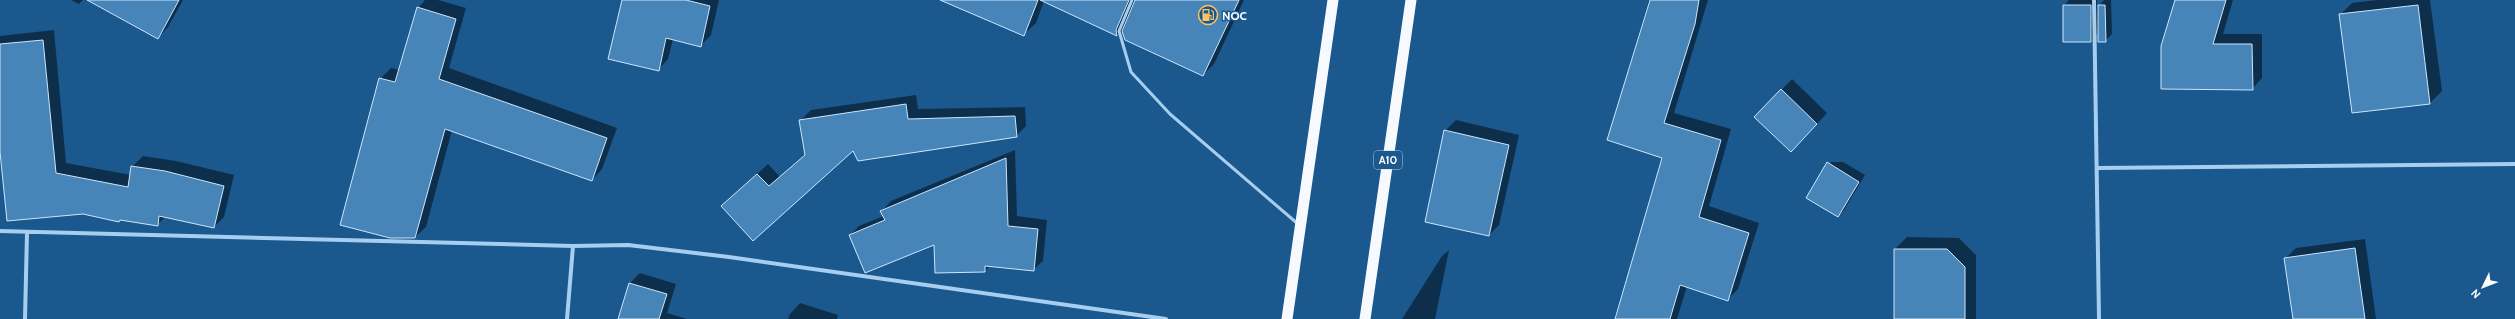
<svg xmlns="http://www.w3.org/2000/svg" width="2515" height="319" font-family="Cabin,sans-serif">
	<rect width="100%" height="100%" fill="#1a588e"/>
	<path fill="#0007" d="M71,0H83L79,4Z
		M89,0H183L168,27L158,38Z
		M425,0H438L466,8L449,68L617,128L602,169L592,180L452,130L426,227L415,237L380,79L391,68L399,70L418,8Z
		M623,0H719L711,35L700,46L673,39L668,59L658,70Z
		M968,0H1244L1214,64L1203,75L1123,30L1117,35L1044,1L1036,23L1024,34L964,10Z
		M1649,0H1708L1674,113L1731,129L1709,206L1759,223L1738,289L1728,299L1687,286L1677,319H1616L1663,157L1608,139Z
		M2069,0H2097V7L2104,0H2111L2112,34L2105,41L2099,32L2091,41L2064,5Z
		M2176,0H2233L2223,34H2262V78L2252,89L2162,88Z
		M2377,0H2430L2442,91L2430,103L2353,112L2340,15L2352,3Z
		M54,30L66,163L131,175L132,167L143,156L176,161L234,175L224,217L214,227L166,216L157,225L120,219L0,142V36Z
		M1792,79L1827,113L1801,141L1755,117Z
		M916,95L918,109L1025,107L1026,126L1016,136L853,149L753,239L722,206L768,164L780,177L806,154L801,120L811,110Z
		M1456,120L1519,135L1499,225L1489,235L1445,131Z
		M1015,150L1017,216L1047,220L1043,261L1033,270L990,266L985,271L935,243L850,235L859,226L884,216L882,211L891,201Z
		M1831,162H1843L1865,175L1844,210L1838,216L1825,169Z
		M1907,237L1959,238L1976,255V319H1895V249Z
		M2365,239L2376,319H2294L2286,258L2296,248Z
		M1449,250L1435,319H1402L1442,256Z
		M640,273L676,284L667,313L687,319H619L630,283Z
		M800,303L838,315L837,319H788L790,314Z"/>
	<path fill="#4784b8" stroke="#cde6fa" d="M87,0H179L158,39Z
		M622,0H686L710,6L701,47L666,38L659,71L608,59Z
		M940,0H1038L1024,36Z
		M1040,0H1129L1116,30L1117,36Z
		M1135,0H1239L1203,76L1125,40L1122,31Z
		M1650,0H1699L1695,24L1664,123L1721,140L1699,217L1749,233L1728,301L1680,285L1670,319H1615L1662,158L1607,140Z
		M2175,0H2226L2213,44H2252L2253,90L2161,89V46Z
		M2063,5H2091V42H2063Z
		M2098,5H2105L2106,42H2098Z
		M2418,5L2430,104L2352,113L2339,14Z
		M417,7L456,19L439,79L607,138L592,181L445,129L415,238H390L340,225L379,78L395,82Z
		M43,40L56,173L128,187L131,166L165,171L224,186L214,228L159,216L158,226L120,220L119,222L83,214L7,221L0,152V44Z
		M1781,89L1817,124L1791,152L1754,117Z
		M906,104L908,119L1015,116L1017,137L858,161L853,151L753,241L721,206L757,174L769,186L805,155L799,120Z
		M1444,130L1509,145L1489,236L1425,222Z
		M1006,158L1008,226L1038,229L1034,271L985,266V272L935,273L934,245L865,273L849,235L885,220L880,211Z
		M1827,162L1859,182L1838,217L1806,198Z
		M2355,248L2365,319H2293L2284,258Z
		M1894,249H1947L1965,267V319H1894Z
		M629,283L667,294L659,319H618Z"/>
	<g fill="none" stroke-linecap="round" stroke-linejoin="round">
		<path stroke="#a7ceee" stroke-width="3" d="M1132,0L1119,31L1131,72L1170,114L1298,224"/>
		<path stroke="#a7ceee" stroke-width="4" d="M2094,0L2099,319
			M2097,168L2515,164
			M0,231L573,246L628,245L729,257L1166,319
			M25,319L27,233
			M567,319L573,246"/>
		<path stroke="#f6faff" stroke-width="11" d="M1287,319L1333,0
			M1365,319L1411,0"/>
	</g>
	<defs>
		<g id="fuel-ring" transform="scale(1)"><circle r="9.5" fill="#1a588e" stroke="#ffc364" stroke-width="1.5"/><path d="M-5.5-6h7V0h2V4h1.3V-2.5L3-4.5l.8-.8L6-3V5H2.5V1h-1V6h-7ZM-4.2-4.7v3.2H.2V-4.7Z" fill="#ffc364"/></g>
	</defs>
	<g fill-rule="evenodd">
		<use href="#fuel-ring" x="1208" y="15"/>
	</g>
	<g text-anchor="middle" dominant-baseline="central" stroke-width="3" stroke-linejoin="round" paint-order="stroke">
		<rect fill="#1a588e" stroke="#bacddd" stroke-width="1" x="1374" y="151" width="28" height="18" rx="3"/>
		<g font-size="11" font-weight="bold" fill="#fff">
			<text x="1388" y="160">A10</text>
		</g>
		<g font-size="12" font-weight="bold" fill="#fff" stroke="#1a588e" text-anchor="start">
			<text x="1222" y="15">NOC</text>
		</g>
	</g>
	<g transform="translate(2483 287) rotate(227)" stroke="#1a588e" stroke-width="3" paint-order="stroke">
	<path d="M0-3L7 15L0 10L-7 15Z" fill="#ffffff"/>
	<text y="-6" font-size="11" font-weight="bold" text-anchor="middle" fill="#ffffff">N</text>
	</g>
</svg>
